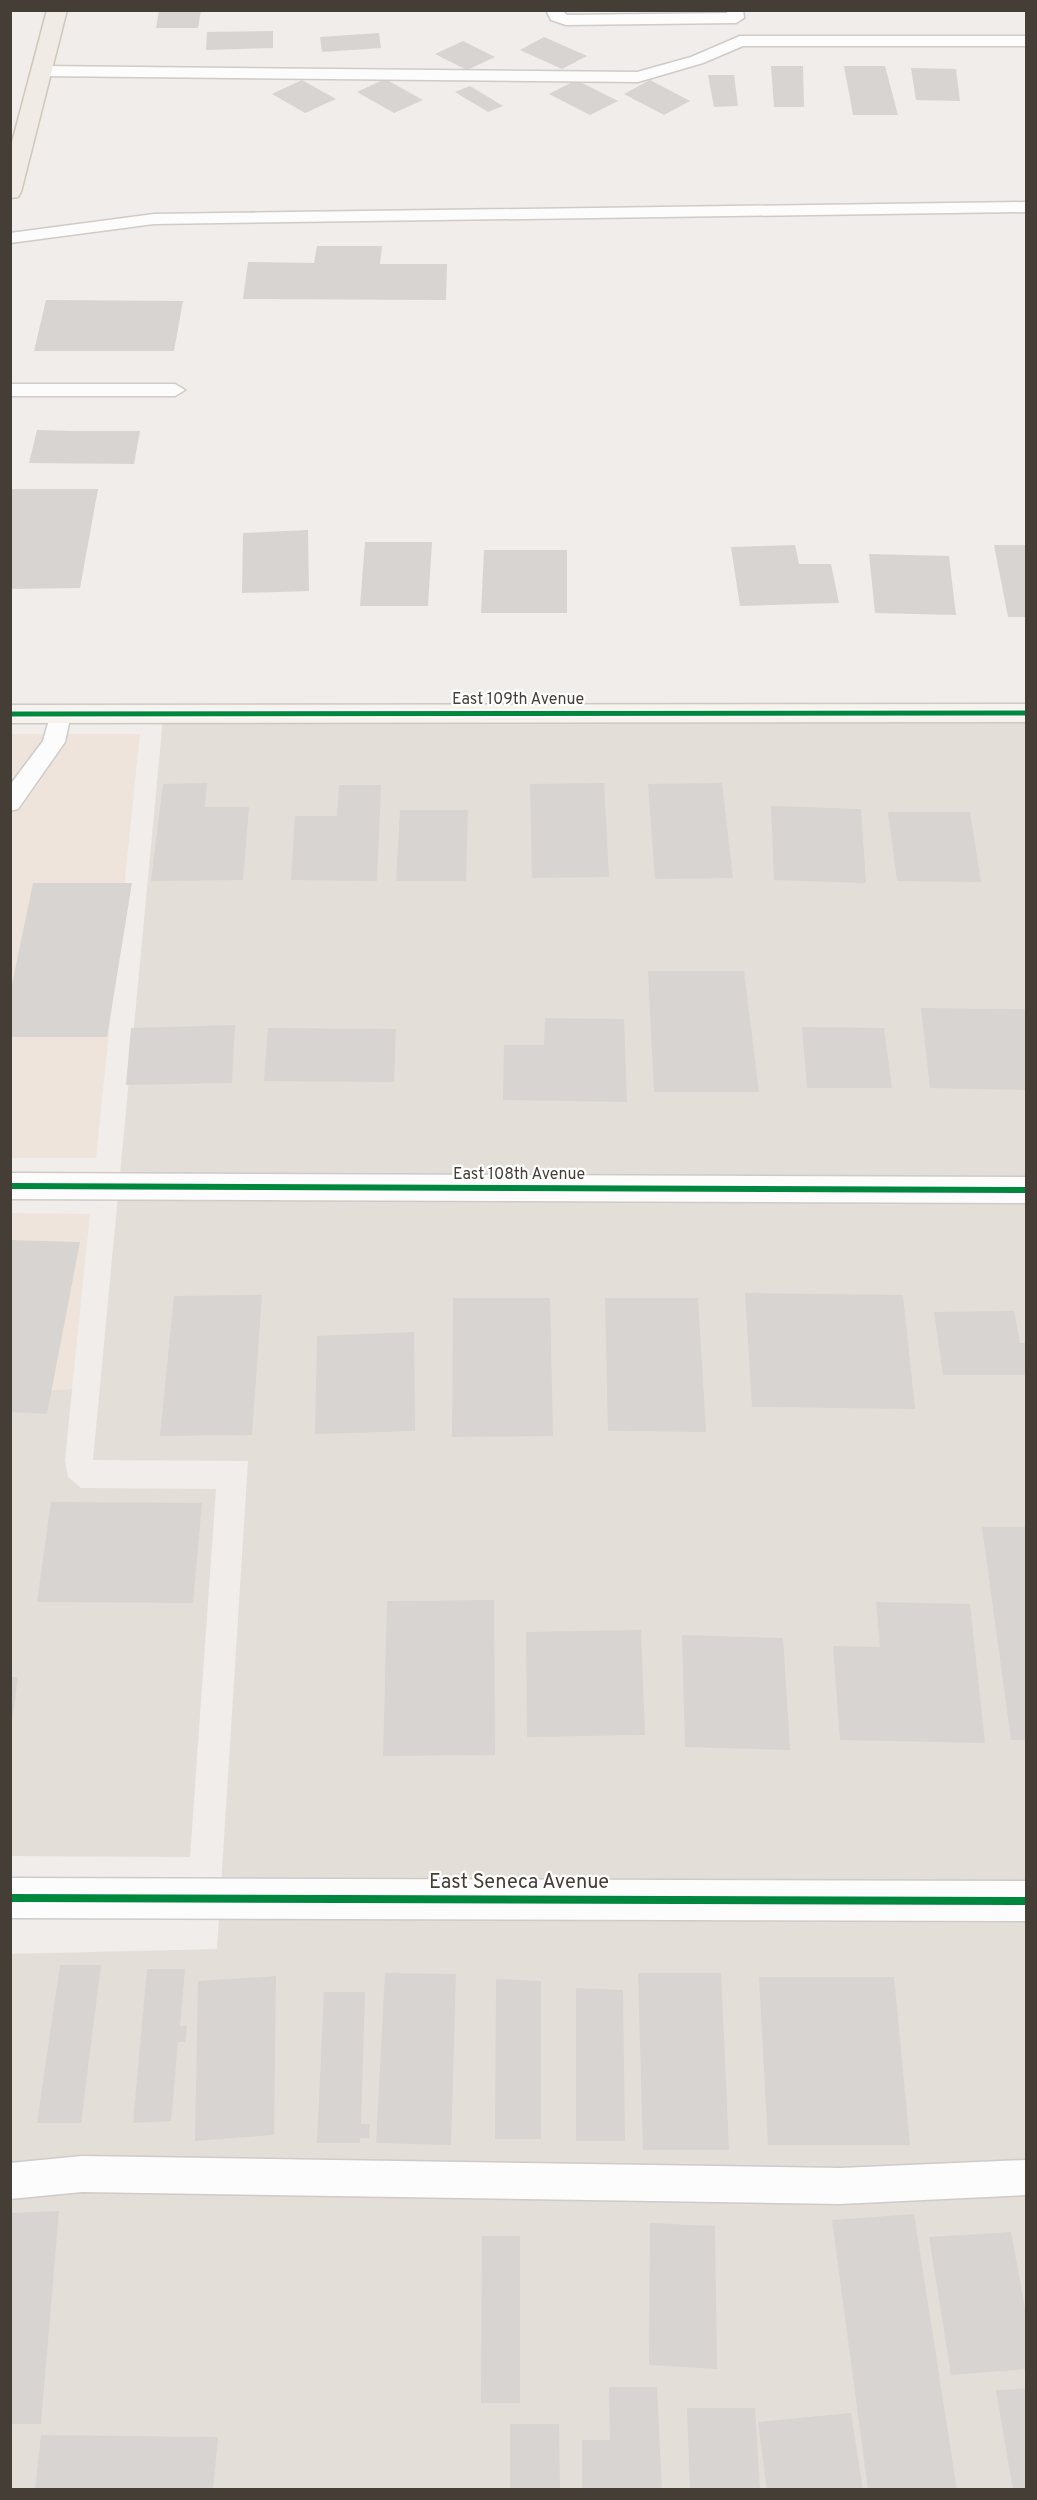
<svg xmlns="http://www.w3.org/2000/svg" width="1037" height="2500" font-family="Overpass,sans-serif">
	<rect width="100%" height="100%" fill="#f0edea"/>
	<path fill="#e3ded8" d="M163,719L1026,721V2489H11L10,1954L217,1949L248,1461L93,1460Z
		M72,1389L65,1461L68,1477L81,1488L216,1489L190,1857L11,1856L10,1391Z"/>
	<path fill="#efe4db" d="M11,734H140L96,1158H11Z
		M10,1213L90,1214L72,1389L11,1391Z"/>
	<path fill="#d8d4d1" d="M159,10H201L198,28H156Z
		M273,31V48L206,50L207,32Z
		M379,33L381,48L322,52L320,37Z
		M544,37L587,56L562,69L520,50Z
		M463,41L495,57L467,70L435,54Z
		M771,66H803L804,107H774Z
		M844,66H885L898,115H853Z
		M911,68L956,69L960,101L916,100Z
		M708,75H734L738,106L714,107Z
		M385,79L423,100L394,113L357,92Z
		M302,80L336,99L305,113L272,94Z
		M576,80L618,101L590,115L549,94Z
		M650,80L690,101L664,115L624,94Z
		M470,86L503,106L488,112L455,92Z
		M317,246H382L380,264H447L446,300L243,299L248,262L314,263Z
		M46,300L183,301L174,351H34Z
		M37,430L71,431H140L134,464L29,463Z
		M10,489H98L80,588L10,589Z
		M308,530L309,591L242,593L243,533Z
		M365,542H432L428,606H360Z
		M795,545L799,564H831L839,603L740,606L731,547Z
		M994,545H1026V617H1008Z
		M484,550H567V613H481Z
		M869,554L949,556L956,615L875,613Z
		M207,783L205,807H249L243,880L151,881L163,784Z
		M604,783L609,877L532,878L530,784Z
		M722,783L733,878L655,879L648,784Z
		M339,785H381L377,881L291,880L295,816H337Z
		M771,806L861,809L866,883L774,880Z
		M400,810H468L466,881H396Z
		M888,812H970L981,882L897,881Z
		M33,883H132L107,1037H10V994Z
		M648,971H744L759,1092H654Z
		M921,1008L1026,1009V1090L930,1088Z
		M545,1018L624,1019L627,1102L503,1100L504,1045H544Z
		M235,1025L232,1083L126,1085L131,1028Z
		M802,1027L884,1028L892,1088H807Z
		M268,1028L396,1029L394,1082L264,1081Z
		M10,1240L80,1242L47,1414L10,1412Z
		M745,1293L903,1295L915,1409L752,1407Z
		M262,1295L252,1435L160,1436L174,1296Z
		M453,1298H550L553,1436L452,1437Z
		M605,1298H698L706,1432L608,1431Z
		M1014,1311L1020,1343H1026V1375H943L934,1312Z
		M414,1332L415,1431L315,1434L317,1336Z
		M51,1502L202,1503L193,1603L37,1602Z
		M982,1527H1026V1740H1011Z
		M494,1600L495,1755L383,1756L387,1601Z
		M876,1602L970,1604L985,1743L840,1740L833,1646L880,1647Z
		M641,1630L645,1735L527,1737L526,1632Z
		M682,1635L783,1638L790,1750L685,1747Z
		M10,1677H18L12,1722L10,1721Z
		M60,1965H101L81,2123H37Z
		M147,1969H185L180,2026H187L185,2042H178L171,2121L133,2123Z
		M385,1973L456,1974L451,2145L376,2143Z
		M638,1973H721L729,2150H643Z
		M276,1976L274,2135L195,2141L198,1981Z
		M759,1977H894L910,2145H768Z
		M496,1979L541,1981V2139H495Z
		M576,1988L623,1990L625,2141H576Z
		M324,1992H365L361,2124H370L369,2138H360V2143H317Z
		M59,2211L41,2424H10V2213Z
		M914,2214L957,2490H868L832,2220Z
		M650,2223L715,2226L717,2369L649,2365Z
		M1011,2232L1026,2314V2369L951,2375L929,2237Z
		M482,2236H520V2403H481Z
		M609,2387H657L662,2490H582V2440H610Z
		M1026,2389V2490H1013L996,2390Z
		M687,2408H755L760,2490H690Z
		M851,2413L863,2490H767L758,2422Z
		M510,2424H559L560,2490H510Z
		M41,2435L218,2437L213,2490H35Z"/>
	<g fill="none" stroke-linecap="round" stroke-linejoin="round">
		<g stroke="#cecbc8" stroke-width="3">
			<path id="lane" d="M546,10H562L567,15L727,13V10H743L744,18L736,23L566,25L551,20Z
				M740,36H1026V46H743L703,63L638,82L42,76L34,71L42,66L637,72L691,57Z
				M1026,202V212L154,224L10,243V233L154,214Z
				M10,384H175L185,390L175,396H10Z
				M60,707L68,709L71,714L65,742L18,809L10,811V785L43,741L52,709Z
				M82,2156L840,2168L1026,2160V2195L840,2204L82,2192L10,2199V2163Z"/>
		</g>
		<g stroke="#cecbc8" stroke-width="3">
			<path id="street" d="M10,1173L1026,1177V1203L10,1199Z
				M10,1878L1026,1881V1921L10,1918Z"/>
		</g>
		<g stroke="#cec9c2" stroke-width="3">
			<path id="secondary" d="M1026,704V722L10,723V705Z"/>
		</g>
		<g stroke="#d1c6ba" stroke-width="3">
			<path id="primary" d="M47,10H67L21,192L18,197L10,198V150Z"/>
		</g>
		<use href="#lane" fill="#fdfcfc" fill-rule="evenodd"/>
		<use href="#street" fill="#fdfcfc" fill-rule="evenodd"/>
		<use href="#secondary" fill="#f6f3ef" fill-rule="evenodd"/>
		<use href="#primary" fill="#f0ebe4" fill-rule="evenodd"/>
		<g stroke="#fff" stroke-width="8">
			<path id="cycleway-far2" d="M10,714L1026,713"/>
		</g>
		<g stroke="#fff" stroke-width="10">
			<path id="cycleway-far1" d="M10,1186L1026,1190"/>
		</g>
		<g stroke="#fff" stroke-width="11">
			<path id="cycleway" d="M10,1898L1026,1901"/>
		</g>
		<use href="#cycleway-far2" stroke="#00873e" stroke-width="5"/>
		<use href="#cycleway-far1" stroke="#00873e" stroke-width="6"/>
		<use href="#cycleway" stroke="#00873e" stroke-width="8"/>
	</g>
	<g text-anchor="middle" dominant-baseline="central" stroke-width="4.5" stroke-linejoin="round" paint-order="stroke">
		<g font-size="16" fill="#453e37" stroke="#fff">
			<text x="518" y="700">East 109th Avenue</text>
			<text x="519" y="1175">East 108th Avenue</text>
		</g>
		<g font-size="20" fill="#453e37" stroke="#fff">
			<text x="519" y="1883">East Seneca Avenue</text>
		</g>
	</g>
	<rect width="1037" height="2500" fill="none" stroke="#453e37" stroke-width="24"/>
</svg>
